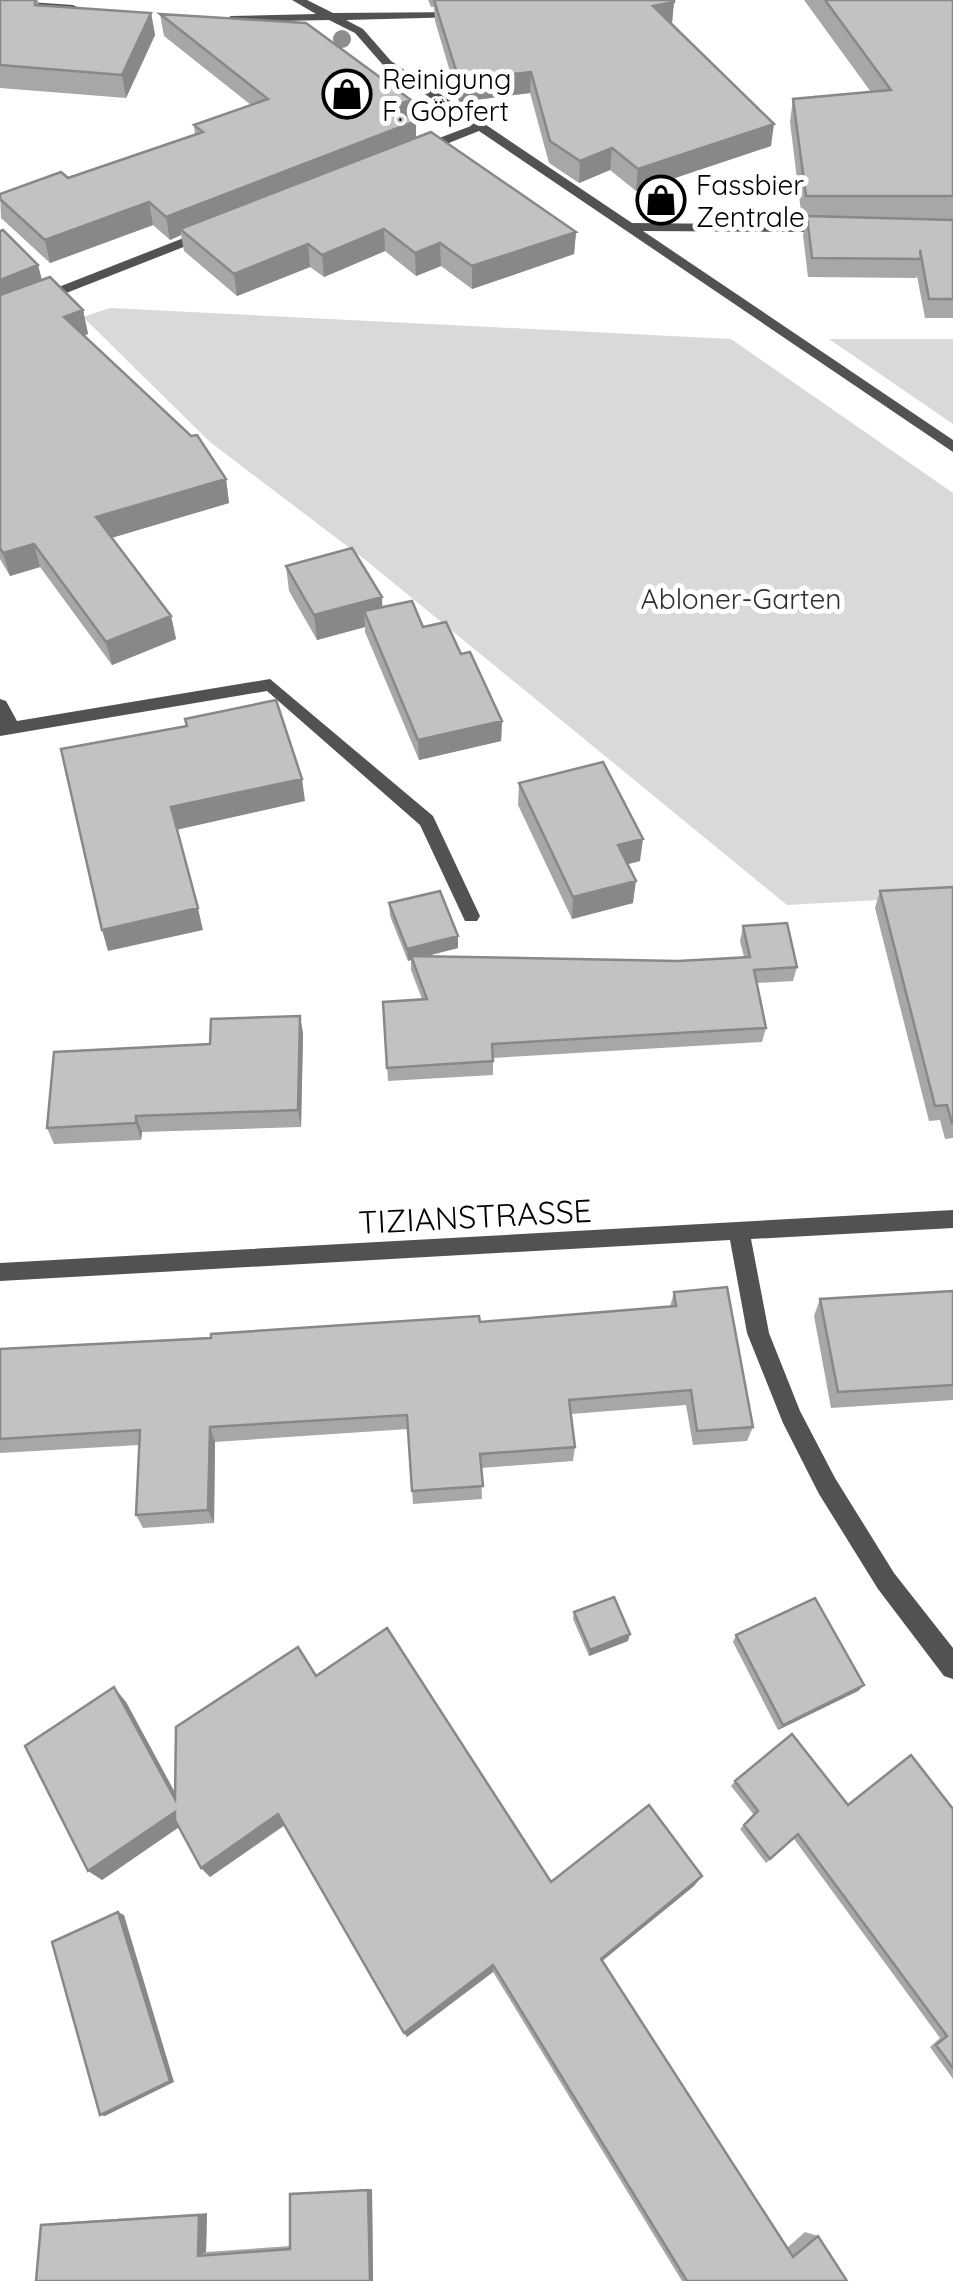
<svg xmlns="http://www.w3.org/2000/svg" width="953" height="2281" font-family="Quicksand,sans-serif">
	<rect width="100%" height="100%" fill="#fff"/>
	<path fill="#d9d9d9" d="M110,308L731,339L953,493V896L787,905L368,562L210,442L83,317Z
		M829,339H953V424Z"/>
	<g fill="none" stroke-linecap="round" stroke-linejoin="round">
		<path fill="#525252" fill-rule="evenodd" d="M0,0L73,5L79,8L73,11L0,5Z
			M292,0H307L333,13L466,12L468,14L462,17L346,20L363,29L391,61L632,223L833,225V231L828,232L643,231L953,440V452L479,131L426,152H418V146L471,126L383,65L355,33L329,20L231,22L225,19L231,16L316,14Z
			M204,230L209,231V237L0,319V310Z
			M270,679L433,816L480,916L477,921H465L420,825L267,691L0,736V699L6,701L17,721Z
			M953,1210V1228L751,1239L769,1333L800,1411L835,1478L894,1573L953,1648V1679L944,1676L878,1589L819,1494L783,1423L747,1333L730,1240L0,1281V1263Z"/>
	</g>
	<circle fill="#8d8d8d" cx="342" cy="39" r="9"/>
	<path fill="#a7a7a7" d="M0,0H38L39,6L151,13L155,35L126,98L0,88Z
		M428,0H674L672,23L771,146L636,191L610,170L579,183L549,163L530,93L459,102L435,21L434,7H431Z
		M804,0H953V318H925L917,276L916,278L808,277L803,235L806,220H802L790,122L793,99L871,92Z
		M160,14L411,100V118L416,121V137L576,232L574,254L472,289L441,266L416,276L385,251L324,277L310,267L237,296L184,251L181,235L170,240L153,225L50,263L1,218L0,194L68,178L195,135L194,125L251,105L164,36Z
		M0,231L38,265L42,280L83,310L88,334L83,336L226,479L229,503L111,538L171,616L176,639L112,665L40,567L10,576L0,559Z
		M286,566L382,607L423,627L461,654L502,721L501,741L419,760L365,632V627L317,640L289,591Z
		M519,783L640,861L628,864L633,903L572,919L518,805Z
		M953,887V1138L945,1139L940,1120L929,1121L875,908L880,891Z
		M389,903L458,948L424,956L678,961L744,957L740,941L743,926L797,967L793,981L756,983L766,1028L762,1042L493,1058V1075L388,1081L383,1002L422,999L411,970V960L408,961L390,916Z
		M300,1016L303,1034L301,1127L142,1132L141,1140L54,1144L47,1128L210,1044Z
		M953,1291V1400L831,1408L814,1316L820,1299Z
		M674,1292L753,1427L747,1441L693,1445L686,1405L571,1414L575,1447L573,1461L481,1468L482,1499L413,1504L408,1429L215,1442L214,1523L143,1528L136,1515L139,1445L0,1453V1349L480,1322L670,1307Z
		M574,1612L628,1641L589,1656L573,1619Z
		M736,1635L864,1685L858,1691L778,1730L733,1642Z
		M316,1676L551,1882L702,1876L694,1886L602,1961L787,2248L805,2232L818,2236L847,2281H682L493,1972L407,2037L284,1826L210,1877L179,1827L102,1880L126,1702L175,1793Z
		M735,1781L848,1805L953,1809V2079L930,2047L940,2038L794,1839L766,1863L740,1829L754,1815L731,1786Z
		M372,2189L373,2281H36L41,2225L53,2223L207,2213L206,2252L290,2246V2194Z"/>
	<path fill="#888" d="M674,2L672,23L653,6Z
		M151,13L155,35L126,98L122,75Z
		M531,72L530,93L459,102V80Z
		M411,100V122L393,106Z
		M416,121V143L180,229L181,235L170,240L166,217Z
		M774,124L771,146L636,191L638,169Z
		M612,148L610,170L579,183L580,161Z
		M149,202L153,225L50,263L45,240Z
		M384,229L385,251L324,277L322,255Z
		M576,232L574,254L472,289V266Z
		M440,243L441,266L416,276L415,253Z
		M308,244L310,267L237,296L234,274Z
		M38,265L44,289L0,306V280Z
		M83,310L88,334L69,341L64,317Z
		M226,479L229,503L101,541L96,517Z
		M34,544L40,567L10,576L3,553Z
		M382,597L383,622L364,611L365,627L317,640L314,615Z
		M171,616L176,639L112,665L106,642Z
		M502,721L501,741L419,760L418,740Z
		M302,779L305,801L176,830L171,807Z
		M643,839L640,861L616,867L618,845Z
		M636,881L633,903L572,919L573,897Z
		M198,908L203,930L108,951L102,930Z
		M458,936V948L412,960L411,956V960L408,961L407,949Z
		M300,1016L303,1034L301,1127L298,1110Z
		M136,1116L142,1132L141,1140L136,1123Z
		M210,1427L215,1442L214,1523L208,1510Z
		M630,1634L628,1641L589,1656L590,1650Z
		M864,1685L858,1691L778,1730L783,1725Z
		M114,1687L126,1702L185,1811L175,1799Z
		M175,1812L185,1823L102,1880L88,1871Z
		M278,1814L284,1825L210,1877L201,1868Z
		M702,1876L694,1886L596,1966L601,1959Z
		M118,1912L124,1915L174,2082L105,2116L100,2115Z
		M493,1965V1972L407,2037L404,2033Z
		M372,2189L373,2281H370L368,2190Z
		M207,2213L206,2252L198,2256L199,2215Z"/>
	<path fill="#c2c2c2" stroke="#888" stroke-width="2.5" d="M0,0H35V5L151,13L122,75L0,65Z
		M434,0H674V2L653,6L774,124L638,169L612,148L580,161L550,141L531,72L459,80Z
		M825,0H953V196H806L793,99L891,90Z
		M160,14L306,23L411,100L393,106L416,121L166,217L149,202L45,240L0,199V194L61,172L68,178L203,132L194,125L268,99Z
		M431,132L576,232L472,266L440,243L415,253L384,229L322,255L308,244L234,274L180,229Z
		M807,216L953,220V299H929L920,250L921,259L812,258Z
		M3,230L38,265L0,280V231Z
		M50,277L83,310L64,317L191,436L197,435L226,479L96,517L171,616L106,642L34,544L3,553L0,548V295Z
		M352,548L382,597L314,615L286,566Z
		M412,601L423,627L446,622L461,654L470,652L502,721L418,740L364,611Z
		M276,700L302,779L171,807L198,908L102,930L61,749L187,726L185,719Z
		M603,762L643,839L618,845L636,881L573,897L519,783Z
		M953,887V1123H952L947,1105L935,1106L880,891Z
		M440,891L458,936L407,949L389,903Z
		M787,923L797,967L754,970L766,1028L492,1044L493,1061L387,1068L383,1002L427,999L411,956L678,961L750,957L743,926Z
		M300,1016L298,1110L136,1116V1123L47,1128L54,1052L210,1044L211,1019Z
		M727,1287L753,1427L697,1431L691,1390L569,1400L575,1447L480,1454L483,1486L412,1491L407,1415L210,1427L208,1510L136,1515L140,1430L0,1439V1349L211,1338V1334L479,1316L480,1322L676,1306L674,1292Z
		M953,1291V1385L838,1392L820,1299Z
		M614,1597L630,1634L590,1650L574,1612Z
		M815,1598L864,1685L783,1725L736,1635Z
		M387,1628L551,1882L649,1805L702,1876L601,1959L793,2257L818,2236L847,2281H687L493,1965L404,2033L278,1814L201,1868L175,1820V1812L88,1871L25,1746L114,1687L175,1799L176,1727L298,1647L316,1676Z
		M792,1734L848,1805L911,1755L953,1809V2068L936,2045L947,2036L798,1834L770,1859L744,1825L758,1811L735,1781Z
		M118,1912L170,2081L100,2115L52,1942Z
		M368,2190L370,2281H36L41,2225L199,2215L198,2256L290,2249V2194Z"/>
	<defs>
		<g id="shop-ring" transform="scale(2.5)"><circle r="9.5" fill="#fff" stroke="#000" stroke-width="1.5"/><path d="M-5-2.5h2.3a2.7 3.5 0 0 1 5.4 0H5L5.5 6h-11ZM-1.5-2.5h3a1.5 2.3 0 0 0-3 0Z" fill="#000"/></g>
	</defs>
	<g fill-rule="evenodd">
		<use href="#shop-ring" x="347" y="94"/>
		<use href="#shop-ring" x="661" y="200"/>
	</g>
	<g text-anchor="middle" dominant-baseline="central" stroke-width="10" stroke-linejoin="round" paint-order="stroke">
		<g font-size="28" fill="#000" stroke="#fff" text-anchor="start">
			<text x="382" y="78">Reinigung<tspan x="382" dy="32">F. Göpfert</tspan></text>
			<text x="696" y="184">Fassbier<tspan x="696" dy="32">Zentrale</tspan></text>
		</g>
		<g font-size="28" fill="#303030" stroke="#fff">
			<text x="741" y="598">Abloner-Garten</text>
		</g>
		<g font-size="32" fill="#000" stroke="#fff">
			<text transform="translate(475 1216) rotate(-3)">TIZIANSTRASSE</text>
		</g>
	</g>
</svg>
